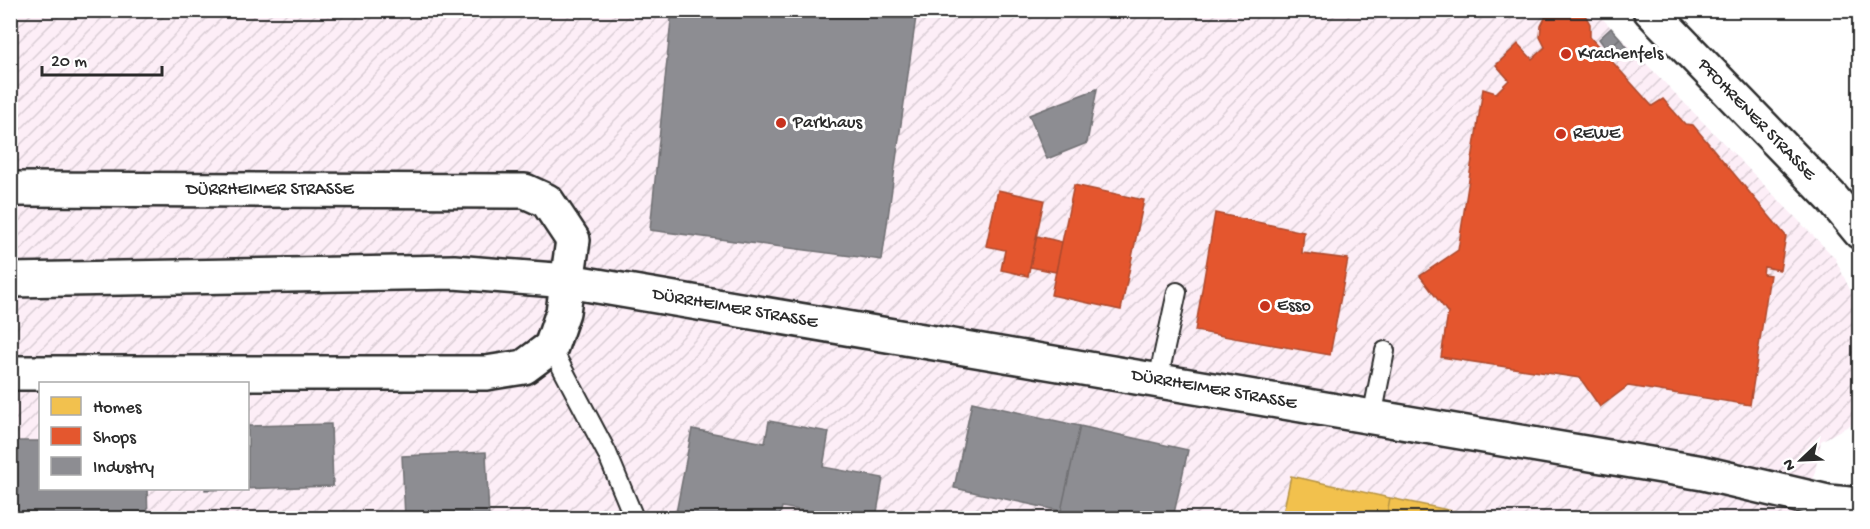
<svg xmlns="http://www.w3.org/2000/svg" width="1870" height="529" font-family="'Gochi Hand',sans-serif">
	<defs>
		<pattern id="industrial-furrows" width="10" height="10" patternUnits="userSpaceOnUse" patternTransform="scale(1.5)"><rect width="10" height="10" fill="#fdeef7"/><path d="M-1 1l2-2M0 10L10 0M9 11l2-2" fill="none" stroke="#d9ccd4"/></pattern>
	</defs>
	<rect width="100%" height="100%" fill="#fff"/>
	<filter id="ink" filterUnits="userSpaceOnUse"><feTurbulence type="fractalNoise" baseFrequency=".0167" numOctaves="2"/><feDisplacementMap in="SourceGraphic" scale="12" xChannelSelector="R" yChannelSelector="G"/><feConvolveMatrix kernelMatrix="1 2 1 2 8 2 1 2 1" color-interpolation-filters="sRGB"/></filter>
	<g filter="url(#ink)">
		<path fill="url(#industrial-furrows)" fill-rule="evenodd" d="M10,11H1595L1835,258L1859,309V420L1821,441L1806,518H11ZM40,384H248V488H40Z"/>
		<path fill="#f2c14e" stroke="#b69444" stroke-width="1.5" d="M1291,476L1390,498L1386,518H1282Z
			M1390,498L1487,518H1386Z"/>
		<path fill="#e4572e" stroke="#ac4a2d" stroke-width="1.5" d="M1552,10H1579L1585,15L1590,24V37L1652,106L1663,99L1685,124L1693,125L1786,236L1780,270L1764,267L1763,274L1770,275L1750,405L1628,386L1600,407L1580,378L1441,357L1448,313L1420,276L1458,250L1483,89L1496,93L1509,80L1496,65L1518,44L1532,59L1545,47L1540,37L1541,26L1546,16Z
			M1074,185L1144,200L1121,310L1051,295Z
			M998,190L1044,200L1028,276L1001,270L1005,250L986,246Z
			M1215,213L1304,232L1302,253L1348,259L1330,355L1195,331Z
			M1037,236L1062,242L1056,272L1030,267Z"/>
		<path fill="#8d8d92" stroke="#707073" stroke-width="1.5" d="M672,10H834L916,17L882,260L650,230Z
			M1611,28L1620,38L1607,50L1599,39Z
			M1620,38L1627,47L1615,58L1607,50Z
			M1097,89L1087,143L1047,159L1029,115Z
			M972,402L1080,426L1061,511L954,488Z
			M769,421L829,432L823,467L883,478L876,518H844L782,507L779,518H675L692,429L765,443Z
			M331,424L333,486L205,490V488H248V426Z
			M1080,426L1188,450L1173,518H1093L1061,511Z
			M10,441H40V488H147L148,518H10Z
			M486,452L489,518H405L402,456Z
			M200,517H319V518H200Z"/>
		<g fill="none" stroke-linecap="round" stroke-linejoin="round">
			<g stroke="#2b2b2b" stroke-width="22">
				<path id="lane" d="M551,347L607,453L634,518
					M1158,380L1177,292
					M1372,417L1385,351"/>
			</g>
			<g stroke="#2b2b2b" stroke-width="38">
				<path id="street" d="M10,189L525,191L547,201L573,240L563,312L551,347L524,367L486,373H10"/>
			</g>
			<g stroke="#2b2b2b" stroke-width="38">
				<path id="secondary" d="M1650,10L1832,198L1860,232
					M10,280L454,272L568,281L1703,473L1828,502L1860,505"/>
			</g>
			<use href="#lane" stroke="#fff" stroke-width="18"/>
			<use href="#street" stroke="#fff" stroke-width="33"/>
			<use href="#secondary" stroke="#fff" stroke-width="33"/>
		</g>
	</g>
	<g fill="#c8321e" stroke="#fff" stroke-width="2">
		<circle cx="1566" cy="54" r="6"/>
		<circle cx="781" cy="123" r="6"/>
		<circle cx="1561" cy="134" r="6"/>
		<circle cx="1265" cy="306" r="6"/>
	</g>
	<g text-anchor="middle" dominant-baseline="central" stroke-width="6" stroke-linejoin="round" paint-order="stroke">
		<g font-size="18" fill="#2b2b2b" stroke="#fff" text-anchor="start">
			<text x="1578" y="54">Krachenfels</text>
			<text x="793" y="123">Parkhaus</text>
			<text x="1573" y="134">REWE</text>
			<text x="1277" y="306">Esso</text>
		</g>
		<g font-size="18" fill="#2b2b2b" stroke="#fff">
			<text transform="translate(1756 120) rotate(46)">PFOHRENER STRASSE</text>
			<text x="270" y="190">DÜRRHEIMER STRASSE</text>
			<text transform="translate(735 309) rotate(10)">DÜRRHEIMER STRASSE</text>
			<text transform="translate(1214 390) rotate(10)">DÜRRHEIMER STRASSE</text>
		</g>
	</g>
	<rect width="1870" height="529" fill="none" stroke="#fff" stroke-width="36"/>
	<rect x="18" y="18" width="1834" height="493" fill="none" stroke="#2b2b2b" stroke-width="2" filter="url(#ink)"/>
	<rect x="39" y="382" width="210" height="108" fill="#ffffff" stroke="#aaaaaa" stroke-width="1.5"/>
	<rect x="51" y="397" width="30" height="18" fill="#f2c14e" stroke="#aaaaaa" stroke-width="1.5"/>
	<text x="93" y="412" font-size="18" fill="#2b2b2b">Homes</text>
	<rect x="51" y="427" width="30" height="18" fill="#e4572e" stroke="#aaaaaa" stroke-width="1.5"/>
	<text x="93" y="442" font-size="18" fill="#2b2b2b">Shops</text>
	<rect x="51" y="457" width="30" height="18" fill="#8d8d92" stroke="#aaaaaa" stroke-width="1.5"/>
	<text x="93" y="472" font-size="18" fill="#2b2b2b">Industry</text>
	<g transform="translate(1801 460) rotate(247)" stroke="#ffffff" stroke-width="4.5" paint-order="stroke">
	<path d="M0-4.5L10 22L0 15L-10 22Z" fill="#2b2b2b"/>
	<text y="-9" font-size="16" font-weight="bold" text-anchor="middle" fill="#2b2b2b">N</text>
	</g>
	<path d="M42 66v9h120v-9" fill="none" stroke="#2b2b2b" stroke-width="3"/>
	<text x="51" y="66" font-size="18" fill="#2b2b2b" stroke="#ffffff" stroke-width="4.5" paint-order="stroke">20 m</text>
</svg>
